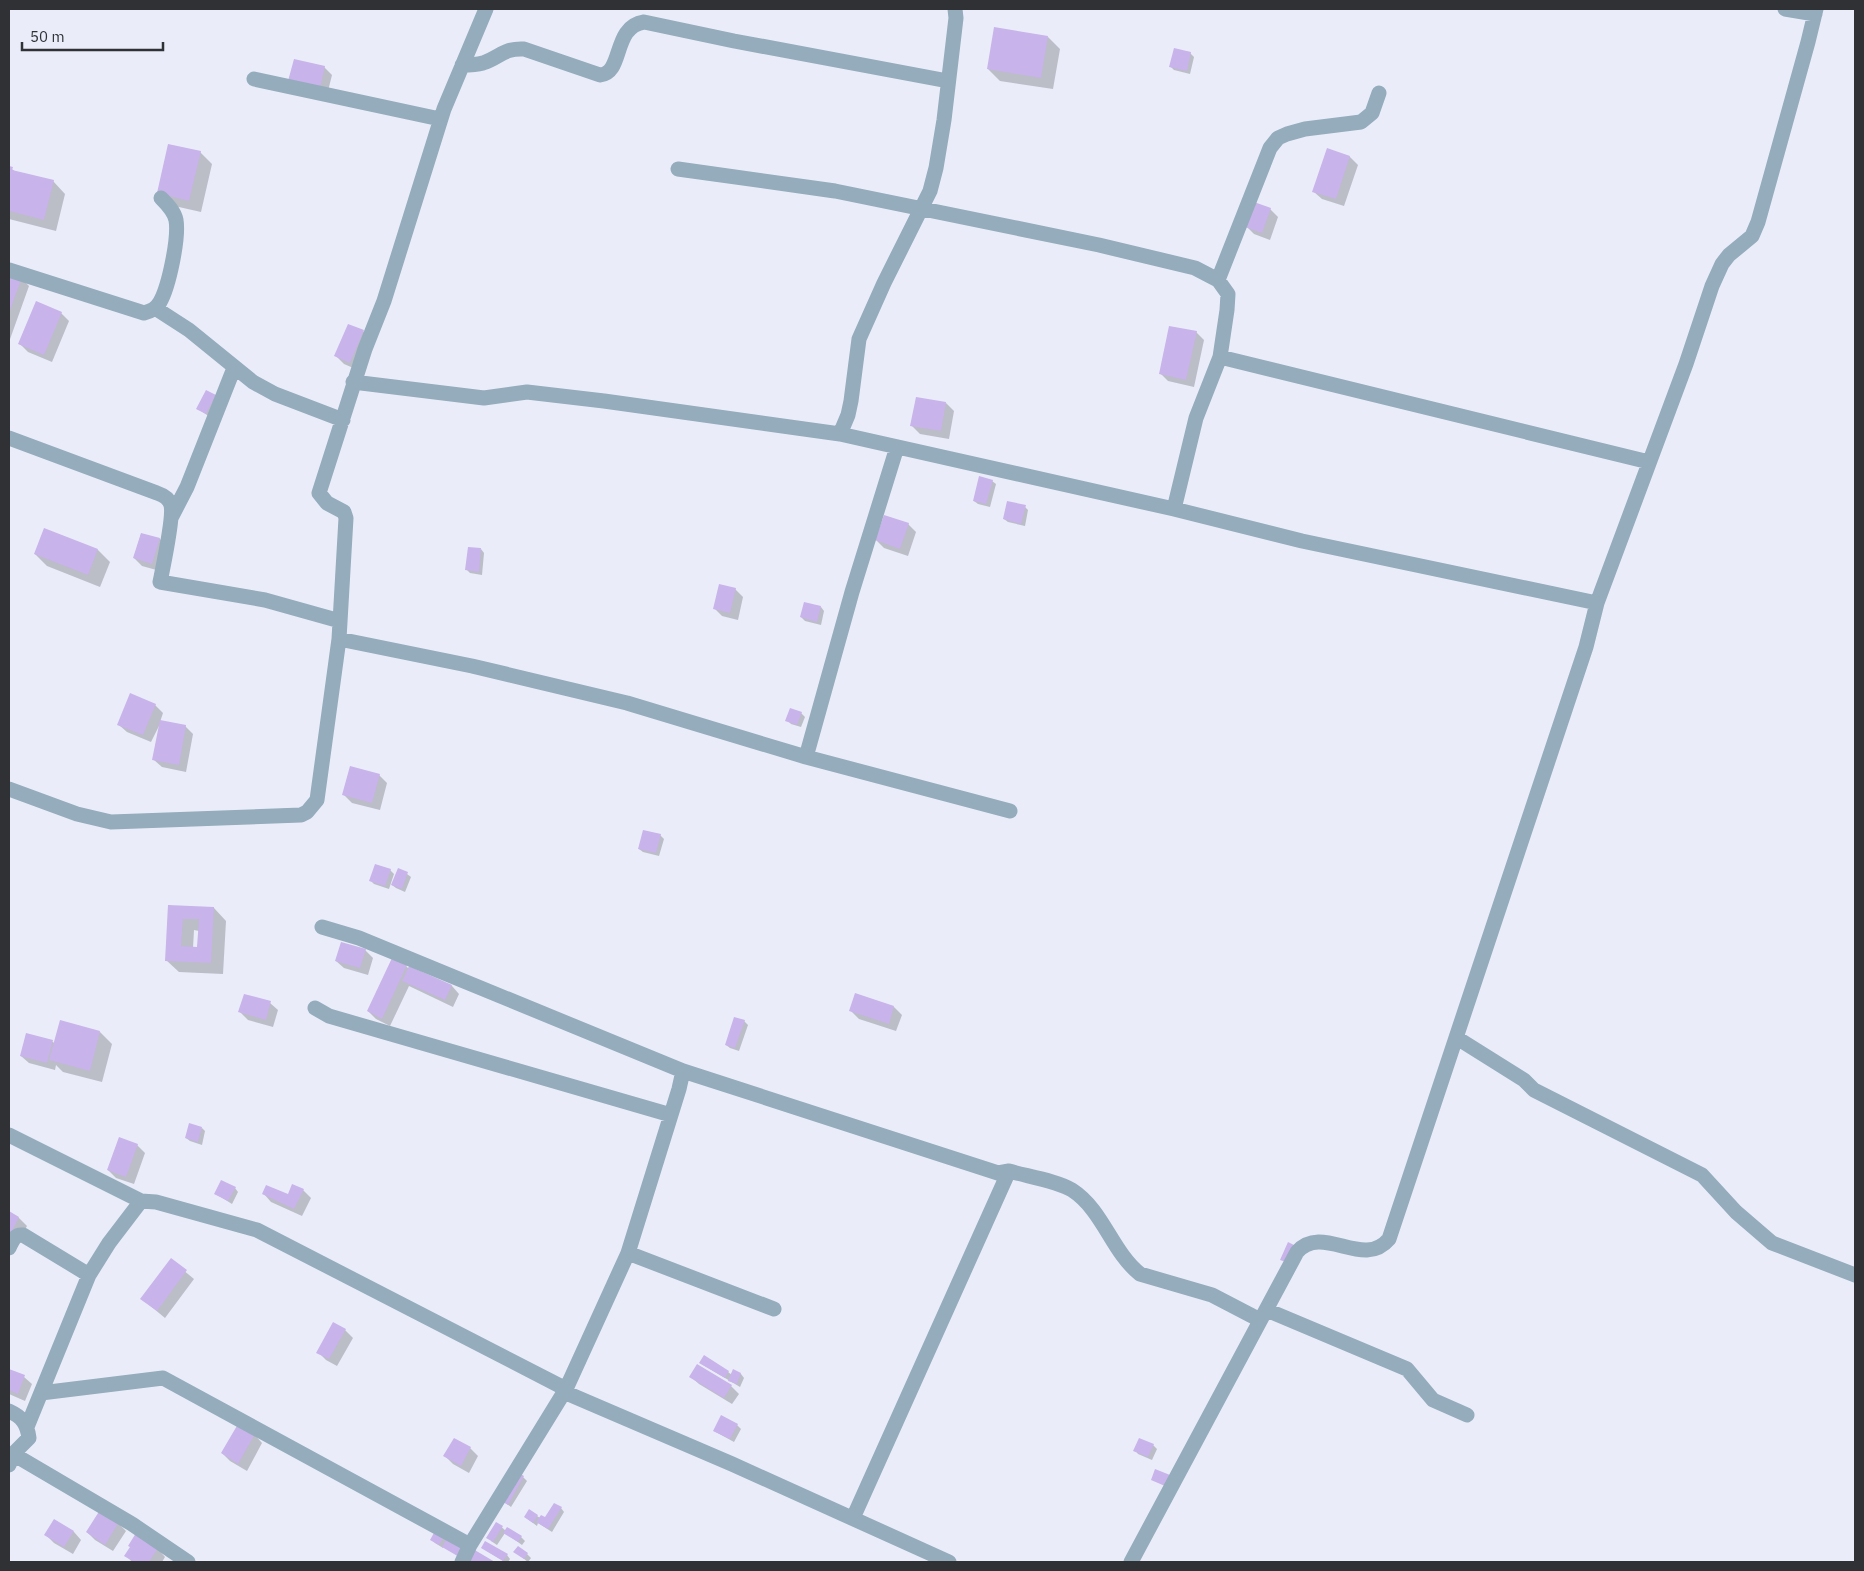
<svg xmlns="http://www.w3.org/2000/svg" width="1864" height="1571" font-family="'IBM Plex Sans',sans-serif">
	<rect width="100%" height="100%" fill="#eaedf9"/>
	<path fill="#0003" fill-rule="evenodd" d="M1048,37L1060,49L1053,89L1000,81L988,69Z
		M1190,53L1194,57L1190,74L1174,70L1171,67Z
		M324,67L332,75L327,95L298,89Z
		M1327,150L1350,157L1358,165L1344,206L1322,199L1314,192Z
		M200,152L212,164L201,212L170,205L158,193Z
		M9,167L16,172L53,181L65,194L56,231L9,219Z
		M1270,209L1278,217L1270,240L1254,234L1246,226Z
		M9,273L21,278L29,286L9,342Z
		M61,313L69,321L52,362L28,352L20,344Z
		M363,331L371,339L358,370L344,364L336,356Z
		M1196,332L1204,340L1194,387L1168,381L1160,373Z
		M215,396L210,417L198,409Z
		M946,403L954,411L949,439L920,434L912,426Z
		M992,481L996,484L990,507L978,504L974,501Z
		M1025,507L1028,510L1025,526L1008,522L1004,519Z
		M908,524L916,532L908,556L884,548L876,540Z
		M141,534L160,539L167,547L160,571L142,566L134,558Z
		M481,549L484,553L482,575L470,573L467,570Z
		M98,550L110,562L100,587L47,566L35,554Z
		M735,589L743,597L738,620L722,616L714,608Z
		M821,607L824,611L821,625L805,621L801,617Z
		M155,705L163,713L160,722L185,726L193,734L186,772L162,767L154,760L161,722L151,742L127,732L119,725Z
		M801,713L805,717L801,727L791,724L787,720Z
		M379,775L387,783L380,810L352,803L344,795Z
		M660,835L664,839L659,856L643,852L639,849Z
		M390,870L394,874L389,889L374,884L371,881Z
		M398,870L407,874L411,877L405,892L396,888L392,885Z
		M170,906L214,908L226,921L223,974L179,972L166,960ZM194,930L199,931L198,948H193Z
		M365,950L373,958L368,975L344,968L336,961Z
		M406,966L409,969L452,986L459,994L453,1007L409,986L390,1026L376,1019L368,1011Z
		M270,1003L278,1010L273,1027L248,1020L240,1012Z
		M894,1007L902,1015L896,1031L859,1019L851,1011Z
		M744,1021L748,1025L739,1051L730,1048L726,1045Z
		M100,1032L112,1044L102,1082L63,1072L56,1065L55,1070L29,1063L21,1056L27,1034L53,1042L55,1044Z
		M202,1128L205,1131L202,1145L190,1141L186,1138Z
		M137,1145L145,1153L134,1184L116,1178L108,1170Z
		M235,1188L238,1192L232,1204L216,1194Z
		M303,1190L311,1198L302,1216L271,1202L264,1194L288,1196Z
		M9,1213L19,1218L27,1226L16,1245L9,1241Z
		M171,1260L194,1279L165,1318L142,1299Z
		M345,1330L353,1338L337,1366L326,1360L318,1352Z
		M700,1363L728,1372L732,1375L734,1371L741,1374L744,1378L740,1387Z
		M9,1371L24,1377L32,1384L25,1401L9,1394Z
		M691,1377L731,1386L739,1394L732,1404L699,1384Z
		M737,1425L741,1429L734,1442L714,1431Z
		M255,1435L262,1443L247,1471L230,1461L222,1453Z
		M454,1439L470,1448L478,1456L469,1473L453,1464L445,1456Z
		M1153,1445L1157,1449L1152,1460L1138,1454L1135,1450Z
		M523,1477L527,1481L511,1507L504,1502Z
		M561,1508L564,1512L552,1532L538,1523L537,1526L525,1517L537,1516L540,1518L545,1519Z
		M54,1521L74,1532L81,1540L73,1554L54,1543L46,1535Z
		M118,1523L126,1531L113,1551L95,1540L87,1532Z
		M497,1523L506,1531L521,1537L525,1541L522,1545L505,1533L497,1545L491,1541Z
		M435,1533L473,1551L493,1562H467L444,1546L443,1548L435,1543L432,1540Z
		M158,1549L165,1557L162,1562H132L126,1555Z
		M487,1551L507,1555L510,1559L508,1562H505Z
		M527,1554L531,1558L528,1562L519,1555Z"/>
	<path fill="#c8b3ea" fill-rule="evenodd" d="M994,27L1048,36L1041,78L987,69Z
		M1174,48L1191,52L1187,71L1169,67Z
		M294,59L325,66L320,88L288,81Z
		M168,144L201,151L189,201L157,193Z
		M1327,148L1350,156L1336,199L1312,192Z
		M9,166L13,167L12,170L54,180L44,220L9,211Z
		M1254,202L1271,208L1262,233L1245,227Z
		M9,272L22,277L9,313Z
		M36,301L62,312L44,355L18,344Z
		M348,324L364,330L350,363L334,356Z
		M1169,326L1197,331L1186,380L1159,374Z
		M206,390L216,395L206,414L196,409Z
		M916,397L946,402L941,431L910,426Z
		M979,476L993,480L986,504L973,501Z
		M1007,501L1026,505L1021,524L1003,519Z
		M884,515L909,523L900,549L875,540Z
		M44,528L98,549L88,575L34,554Z
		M141,533L160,538L152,564L133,558Z
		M468,547L481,548L479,572L465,570Z
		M719,584L736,588L730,613L713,609Z
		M804,602L821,606L817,622L800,617Z
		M130,693L156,704L143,735L117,725Z
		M790,708L802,712L797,725L785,721Z
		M160,720L186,725L179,765L152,760Z
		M350,766L380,774L372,803L342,795Z
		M643,830L661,834L656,853L638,849Z
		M375,864L391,869L385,886L369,881Z
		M398,868L408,872L402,889L391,885Z
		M168,905L214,907L211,963L165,961ZM183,919H199L197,947L181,946Z
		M341,942L366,949L360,968L335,961Z
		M392,958L407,965L382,1019L367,1011Z
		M409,966L452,985L445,1000L402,981Z
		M855,993L894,1006L889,1024L849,1011Z
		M244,994L271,1001L266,1020L238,1012Z
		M734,1017L745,1020L735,1048L725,1045Z
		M60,1020L100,1031L90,1071L49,1060Z
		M26,1033L53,1040L47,1063L20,1056Z
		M189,1123L202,1127L198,1142L185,1138Z
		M119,1137L138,1144L126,1177L107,1170Z
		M221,1180L236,1187L228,1201L214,1194Z
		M292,1184L304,1189L294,1209L262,1194L266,1185L288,1194Z
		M9,1211L19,1217L9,1237Z
		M1288,1242L1296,1246L1289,1263L1280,1260Z
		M171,1258L187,1270L157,1311L140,1299Z
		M333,1322L346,1329L329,1359L316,1353Z
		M704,1355L729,1371L725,1378L699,1363Z
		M697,1364L732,1385L724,1398L689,1377Z
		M9,1369L25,1375L18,1394L9,1390Z
		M733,1369L741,1373L737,1384L728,1381Z
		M721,1415L738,1424L730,1439L713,1431Z
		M238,1424L255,1434L238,1464L221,1453Z
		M454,1438L471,1447L461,1466L443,1456Z
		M1139,1438L1154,1444L1148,1457L1133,1451Z
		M1155,1469L1170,1475L1165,1486L1151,1480Z
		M519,1473L524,1476L508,1505L503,1502Z
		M554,1503L562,1507L548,1529L536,1522L541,1515L545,1517Z
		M529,1509L538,1515L533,1523L524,1517Z
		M100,1510L119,1522L105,1545L86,1532Z
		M54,1519L74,1531L64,1547L44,1535Z
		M496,1522L503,1526L493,1542L486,1538Z
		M507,1527L522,1536L518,1542L503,1533Z
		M435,1531L444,1537L439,1545L430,1540Z
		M136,1533L158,1548L149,1562H134L124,1556L130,1547L128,1546Z
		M447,1538L467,1550L461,1558L442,1547Z
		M485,1541L508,1554L503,1561L481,1548Z
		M518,1546L528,1553L524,1559L513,1552Z
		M473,1549L495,1562H465Z"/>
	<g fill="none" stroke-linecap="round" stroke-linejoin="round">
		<path stroke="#94acbc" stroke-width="15" d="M1785,9L1815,14
			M462,65C469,65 476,65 483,63C501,57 503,48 524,49L600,75C624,73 612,27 644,22L734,41L948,81
			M254,79L440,119
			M678,169L835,191L1099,245L1195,268L1218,280L1228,294L1227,310L1220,357L1196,418L1174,509
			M9,270L144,313C151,311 156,309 160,302C169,286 179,238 176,220C174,211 167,204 161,198
			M1218,280L1270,148L1278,138L1287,134L1305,129L1361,122L1372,113L1379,93
			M155,308L189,330L253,382L275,394L343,420
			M1220,357L1649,462
			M353,382L484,398L527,392L604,401L840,434L1174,509L1302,541L1597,603
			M840,434L848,415L851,401L859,339L884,283L930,191L936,168L944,120L956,18L955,9
			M9,438L157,493C163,495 169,498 171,505C174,517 163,567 160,582L265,600L340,621
			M172,516L187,487L234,368
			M339,639L472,666L627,703L806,757L1010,811
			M806,757L852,592L897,447
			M9,789L77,814L111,822L301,815L307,812L317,800L339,639L346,518L344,512L327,503L319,493L365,349L384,301L444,109L486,9
			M322,927L359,938L683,1071L679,1089L628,1253L566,1389L470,1545L462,1562
			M315,1008L329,1016L671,1115
			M1457,1038L1524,1080L1534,1090L1702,1175L1736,1212L1772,1243L1855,1275
			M683,1071L998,1173L1009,1171
			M9,1135L141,1201
			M9,1248C12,1242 14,1234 23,1235L89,1275
			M628,1253L774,1309
			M1267,1310L1407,1369L1433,1400L1467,1415
			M564,1392L732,1464L949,1562
			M41,1393L163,1378L470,1545
			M9,1411C22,1417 27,1423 29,1438L13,1454L9,1465
			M27,1427L89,1275L109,1243L141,1201L156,1202L257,1230L566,1389
			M13,1454L132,1524L188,1562
			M853,1518L1009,1171C1026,1176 1058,1181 1072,1190C1103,1210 1112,1252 1140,1274L1212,1295L1260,1320
			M1131,1562L1297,1252C1323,1223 1363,1270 1389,1239L1586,647L1597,603L1686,364L1712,286L1722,264L1729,255L1752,236L1758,222L1808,42L1816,9"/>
	</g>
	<rect width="1864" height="1571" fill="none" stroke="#2f3135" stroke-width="20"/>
	<path d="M22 42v8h141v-8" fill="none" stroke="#2f3135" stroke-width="2.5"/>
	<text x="30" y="42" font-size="15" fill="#2f3135" stroke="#eaedf9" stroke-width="4" paint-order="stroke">50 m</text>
</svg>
